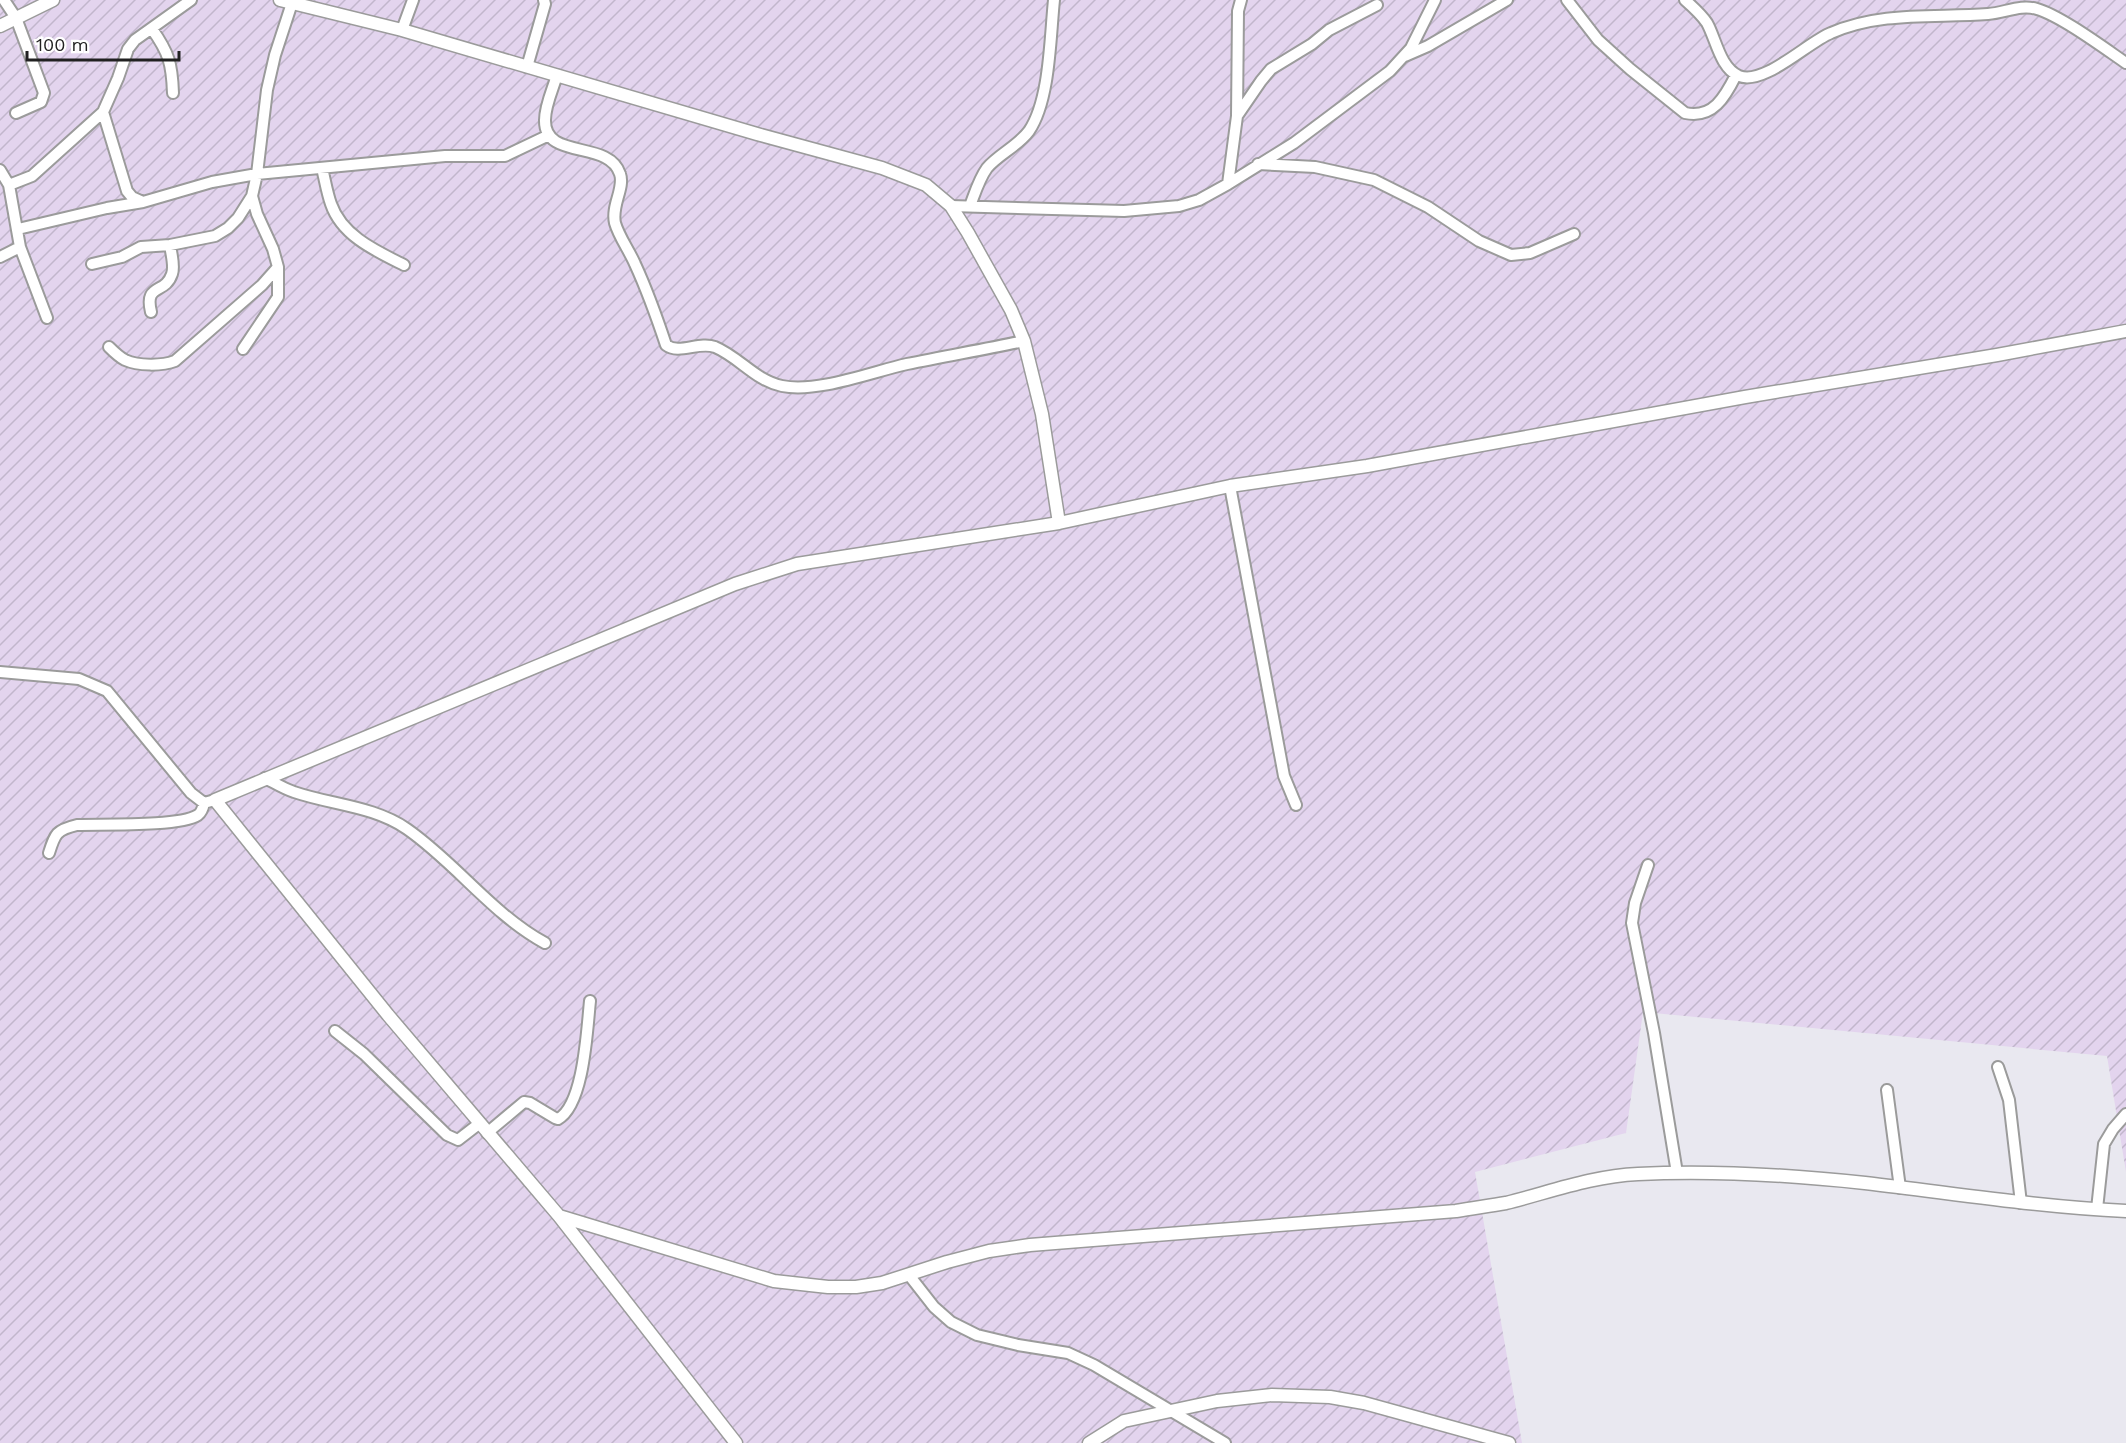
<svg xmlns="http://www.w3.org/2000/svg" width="2126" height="1443" font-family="'Work Sans',sans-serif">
	<defs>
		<pattern id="farmland-furrows" width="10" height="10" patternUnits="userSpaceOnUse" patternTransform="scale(1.5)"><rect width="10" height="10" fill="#e3d4ee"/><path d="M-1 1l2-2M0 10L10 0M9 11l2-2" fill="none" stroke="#c2b6cc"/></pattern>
	</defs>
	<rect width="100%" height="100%" fill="#e9e8f0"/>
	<path fill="url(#farmland-furrows)" d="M0,0H2126V1172L2107,1056L1643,1012L1626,1133L1475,1172L1522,1443H0Z"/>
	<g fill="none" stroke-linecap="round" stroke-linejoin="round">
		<g stroke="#9b9b9b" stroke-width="14">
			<path id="minor" d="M4,0L16,18L44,93L41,102L16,113
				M191,0L135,40L128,49L118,78L103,112L127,191L132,197L143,202L212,182L257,174L445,156H505L549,135
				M1567,0L1598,40L1630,69L1685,113C1713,119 1725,97 1736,75
				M1685,0C1693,7 1701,14 1707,23C1716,39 1720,68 1739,76C1764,86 1808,42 1831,33C1881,11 1935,18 1988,14C2005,13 2020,4 2037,9C2061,16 2104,48 2126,63
				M152,29C169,53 172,64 173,93
				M402,30L413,0
				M1405,56L1428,46L1507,0
				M527,67L545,4L544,0
				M557,75C553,89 545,105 545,120C544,161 609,139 620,174C625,188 611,205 615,223C619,237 629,250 635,264C647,290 657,318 666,345C679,355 699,341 715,347C739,357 756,381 782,386C818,393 871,372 907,364C946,356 986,349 1024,341
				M1237,116L1261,81L1271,69L1312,44L1329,30L1377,5
				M1258,164L1315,167L1374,180L1428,207L1479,241L1511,255L1530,253L1574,234
				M322,168C325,180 327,193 331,204C342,236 376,251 404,265
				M0,170L9,185L20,247L47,318
				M1228,184L1237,116L1238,11L1241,0
				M9,185L32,176L103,112
				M951,206L1124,211L1179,206L1199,200L1228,184L1294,143L1390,71L1411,48L1435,0
				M970,206C975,193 979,179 987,168C999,154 1018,146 1029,131C1050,100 1050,38 1054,0
				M18,229L107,208L143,202
				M0,257L20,247
				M92,264L122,257L141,247L170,245L215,236L228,228L238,218L252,196
				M151,312C144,283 165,295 172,274C175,266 171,253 170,245
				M109,347C114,352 119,357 125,360C138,366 162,366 175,361L262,285L278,267L273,249L257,214L252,196L257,174L267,90L275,55L292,3
				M243,349L278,297V267
				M1230,486L1284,776L1296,805
				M0,672L79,679L107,691L191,793L204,803L215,800
				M265,778C275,783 284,789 294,792C332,805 374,806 407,829C456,863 492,914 545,943
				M49,853C55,834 56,830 77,825C102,824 179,827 198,815C202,812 203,808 204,803
				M1648,865L1635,903L1632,923L1654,1033L1677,1173
				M335,1031L364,1054L447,1135L458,1140L480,1123
				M1998,1067L2009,1100L2021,1203
				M1887,1090L1900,1188
				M487,1133L524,1102L530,1103L555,1118L558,1119C584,1105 587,1029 590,1001
				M2097,1209L2104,1144L2113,1129L2126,1114
				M909,1275L934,1307L951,1322L977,1335L1018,1345L1068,1353L1094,1365L1225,1443"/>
		</g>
		<g stroke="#9b9b9b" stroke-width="15">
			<path id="tertiary" d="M280,0L402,30L757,134L882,168L926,185L951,206L968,233L1011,310L1024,341L1042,414L1059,523L797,564L735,584L215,800L388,1015L559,1216L736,1443
				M0,26L53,0
				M1059,523L1230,486L1367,466L1745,397L1997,355L2126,331
				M559,1216L774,1281L828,1287H856L882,1283L947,1262L989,1251L1030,1245L1456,1211C1473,1208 1489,1206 1506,1203C1550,1192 1592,1176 1638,1174C1713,1170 1790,1175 1865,1183C1952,1193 2038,1207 2126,1211
				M1089,1443L1124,1421L1217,1401L1272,1395L1330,1397L1364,1403L1509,1443"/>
		</g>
		<use href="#minor" stroke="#fff" stroke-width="10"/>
		<use href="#tertiary" stroke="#fff" stroke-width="12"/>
	</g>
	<path d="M27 51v9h152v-9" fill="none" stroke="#212121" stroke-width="3"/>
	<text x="36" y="51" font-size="18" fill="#212121" stroke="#ffffff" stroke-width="4.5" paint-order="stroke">100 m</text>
</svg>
